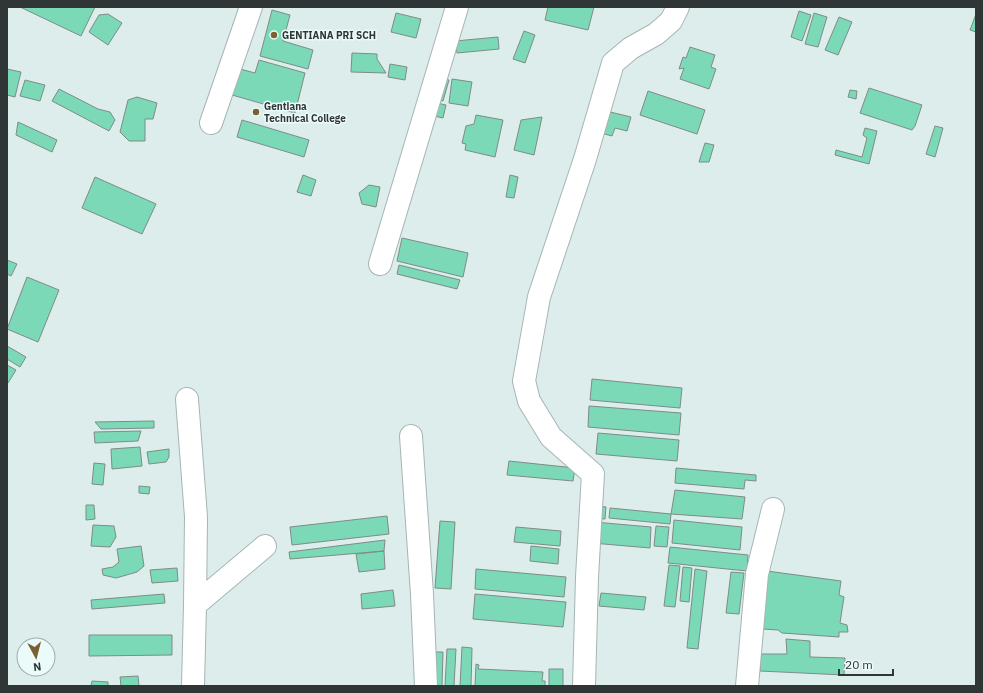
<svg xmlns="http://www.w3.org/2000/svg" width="983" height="693" font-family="'IBM Plex Sans',sans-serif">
	<rect width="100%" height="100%" fill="#dcedec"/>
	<path fill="#7bd9b8" stroke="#7e8c86" d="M20,7H95L81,36Z
		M548,7H594L588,30L545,20Z
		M272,10L290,15L283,41L313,50L308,69L260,56Z
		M799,11L811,15L802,41L791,37Z
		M396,13L421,19L416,38L391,32Z
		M814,13L827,17L818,47L805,44Z
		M108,14L122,23L108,45L89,32L99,15Z
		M976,14V32L970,30Z
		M839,17L852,22L838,55L825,50Z
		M524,31L535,35L525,63L513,59Z
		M498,37L499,49L457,53L455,41Z
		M690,47L715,55L711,67L716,69L709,89L680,79L684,68L679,69L683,57L686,58Z
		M352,53L377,54V59L386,73L351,72Z
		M259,60L305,73L295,113L232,95L240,69L255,73Z
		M390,64L407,67L405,80L388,77Z
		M7,69L21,72L15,97L7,95Z
		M440,78L449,80L443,101L434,99Z
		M452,79L472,82L468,106L449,103Z
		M25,80L45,85L40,101L20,96Z
		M869,88L922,105L915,126L912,130L860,113Z
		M59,89L98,109L110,112L115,120L109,131L52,101Z
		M850,90L857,91L856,99L848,97Z
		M648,91L705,110L697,134L640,115Z
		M137,97L157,103L153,119H145V141H129L120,132L128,100Z
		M437,103L446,105L443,118L434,116Z
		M606,111L631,117L627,131L615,128L612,136L601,133Z
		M476,115L503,120L495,157L465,150L466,144L462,143L466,126L474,124Z
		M542,117L534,155L514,150L521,120Z
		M242,120L309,140L304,157L237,137Z
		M18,122L57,140L52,152L16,135Z
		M935,126L943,128L935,157L926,154Z
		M865,128L877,131L869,164L835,155L836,150L862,157L867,138L863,135Z
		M705,143L714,145L709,162H699Z
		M303,175L316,180L311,196L297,192Z
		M510,175L518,177L514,198L506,197Z
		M95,177L156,204L142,234L82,208Z
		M369,185L380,187L376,207L362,204L359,193Z
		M402,238L468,253L463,277L397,261Z
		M7,260L17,264L11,276L7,274Z
		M399,265L460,280L457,289L397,274Z
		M27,277L59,290L38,342L7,329Z
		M7,346L26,357L20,367L7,359Z
		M7,365L16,370L8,383H7Z
		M592,379L682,388L680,408L590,400Z
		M589,406L681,413L679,435L588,427Z
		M154,421V428L101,429L95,422Z
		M141,431L138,441L95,443L94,432Z
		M598,433L679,440L677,461L596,454Z
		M140,447L142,466L112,469L111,449Z
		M169,449V457L166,462L149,464L147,452Z
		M509,461L575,468L573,481L507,475Z
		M94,463L105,464L103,485L92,484Z
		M676,468L756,475V481L745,480L744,489L675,483Z
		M139,486L150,487L149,494L139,493Z
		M675,490L745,497L742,519L671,514Z
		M86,505H94L95,519L86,520Z
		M596,506L606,507L605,519L595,518Z
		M610,508L671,514L670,524L609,518Z
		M387,516L389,534L292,545L290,527Z
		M674,520L742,527L740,550L672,543Z
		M440,521L455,522L451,589L435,588Z
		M594,522L651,527L650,548L592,543Z
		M93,525L114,526L116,537L110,547L91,546Z
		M656,526L669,527L667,547L654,546Z
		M516,527L561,531L560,546L514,542Z
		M385,540L384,551L290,559L289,552Z
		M141,546L144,566L137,572L116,578L103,575L102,569L113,567L119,562L117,549Z
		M531,546L559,549L558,564L530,561Z
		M670,547L748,555L747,571L668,563Z
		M384,551L385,569L359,572L356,554Z
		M669,565L680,566L675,607L664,606Z
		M683,567L692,568L689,602L680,601Z
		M177,568L178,581L152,583L150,570Z
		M476,569L566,577L564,597L475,589Z
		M695,569L707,571L698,649L687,648Z
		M767,571L841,581L839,595L844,597L840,623L847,625L848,632H839V637L782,633L778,630L763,629Z
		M731,572L744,573L739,614L726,613Z
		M393,590L395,606L362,609L361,594Z
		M601,593L646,597L644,610L599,606Z
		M164,594L165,603L92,609L91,600Z
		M475,594L566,602L563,627L473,619Z
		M89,635H172V655L89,656Z
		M786,639L810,641V657L845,658L844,675L760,671L761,654H787Z
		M462,647L472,648L471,686H460Z
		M447,649H456L454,686H445Z
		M430,652H443L442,686H429Z
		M476,664L479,665L478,669L543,672L542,681H545V686H475Z
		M549,669H563V686H549Z
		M138,676L139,686H121L120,677Z
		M92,681L108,682V686H91Z"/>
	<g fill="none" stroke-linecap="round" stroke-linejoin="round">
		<g stroke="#a5b5b4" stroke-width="24">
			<path id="minor" d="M211,123L251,7
				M380,264L457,7
				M187,399L196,517L195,605
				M411,436L422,594L426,686
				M193,686L195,605L265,546
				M584,686L587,577L593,474L551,437L529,401L524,381L539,297L585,159L613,63L631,48L656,34L671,21L678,7
				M747,686L757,574L773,509"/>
		</g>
		<use href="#minor" stroke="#fff" stroke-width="22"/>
	</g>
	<g fill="#7a6132" stroke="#eafbf9" stroke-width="1.5">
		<circle cx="274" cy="35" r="4"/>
		<circle cx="256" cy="112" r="4"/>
	</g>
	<g text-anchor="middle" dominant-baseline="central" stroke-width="3" stroke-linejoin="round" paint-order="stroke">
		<g font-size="10" font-weight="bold" fill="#303636" stroke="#eafbf9" text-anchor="start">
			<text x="282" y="35">GENTIANA PRI SCH</text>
			<text x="264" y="106">Gentiana<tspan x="264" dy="12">Technical College</tspan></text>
		</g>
	</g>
	<rect width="983" height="693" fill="none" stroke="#303636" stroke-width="16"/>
	<g transform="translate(36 657) rotate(173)"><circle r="19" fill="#eafbf9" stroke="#a0acab"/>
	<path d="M0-3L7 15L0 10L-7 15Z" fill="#7a6132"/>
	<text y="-6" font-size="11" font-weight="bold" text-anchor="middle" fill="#303636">N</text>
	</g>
	<path d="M839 669v6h54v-6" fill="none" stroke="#303636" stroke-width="2"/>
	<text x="845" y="669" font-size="12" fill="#303636" stroke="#eafbf9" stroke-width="3" paint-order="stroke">20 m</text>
</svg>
